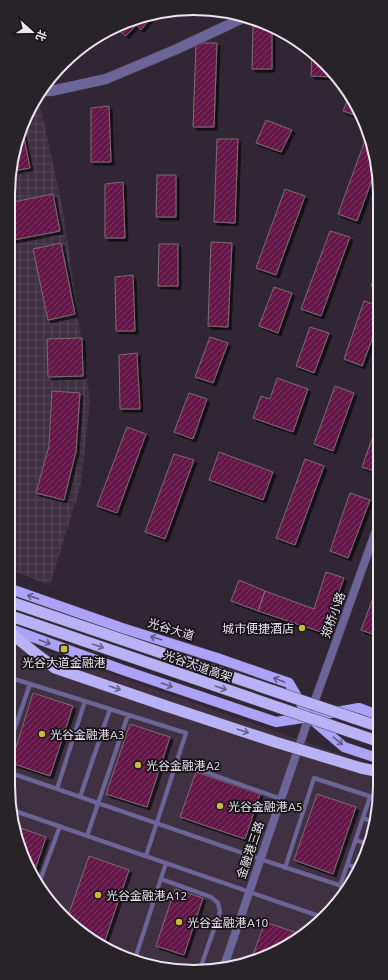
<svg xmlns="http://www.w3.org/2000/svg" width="388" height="980" font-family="Ubuntu,'Noto Sans SC',sans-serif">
	<defs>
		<pattern id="industrial-grid" width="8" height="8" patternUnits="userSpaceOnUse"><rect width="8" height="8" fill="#3f3142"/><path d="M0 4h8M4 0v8" fill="none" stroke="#524554"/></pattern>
		<pattern id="building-hatch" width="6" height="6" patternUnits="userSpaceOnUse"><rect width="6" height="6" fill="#651948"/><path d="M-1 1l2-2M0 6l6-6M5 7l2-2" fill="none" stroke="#7b3a63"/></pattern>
		<filter id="shadow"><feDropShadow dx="3" dy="3" stdDeviation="0" flood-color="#0009"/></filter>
	</defs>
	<rect width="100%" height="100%" fill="#312734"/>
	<path fill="#3f3142" d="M8,638L380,768V786L370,846L342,899L297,941L231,968L169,970L101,947L54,908L18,846L8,786Z"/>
	<path fill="url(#industrial-grid)" d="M33,108L41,109L63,210L90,400L81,485L50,585L8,569V194L18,134Z"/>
	<path fill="url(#building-hatch)" stroke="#7c6a72" filter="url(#shadow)" d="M149,17L150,19L141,30L136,25L126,36L114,27Z
		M271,26L272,27V69H252L253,27Z
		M196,43H217L214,127H193Z
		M312,52L332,70V77L311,76Z
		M350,95L361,112L363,118L343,111Z
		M109,106L111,162H91V108Z
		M266,120L292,130L281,152L256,143Z
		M22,127L30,168L12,171L18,134Z
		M367,135H368L377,166L357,221L338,214Z
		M217,139H238L235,223L214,222Z
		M157,175H176V217H156Z
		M123,182L125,238H105V184Z
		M285,189L305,196L276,275L256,268Z
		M53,194L60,231L8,241V203Z
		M330,231L350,237L321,316L301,309Z
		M211,242L232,243L228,327L208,326Z
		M61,243L75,314L48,320L33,249Z
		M159,244H178V286H158Z
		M379,264V289L371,286Z
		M133,275L135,331H116L115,277Z
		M274,287L292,293L278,333L259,326Z
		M364,301L379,306V321L362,366L344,359Z
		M310,327L329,333L314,373L296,366Z
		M210,337L228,343L213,383L195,377Z
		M82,338L83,376L48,377L47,339Z
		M137,353L140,409H120L119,355Z
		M277,378L308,389L293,432L253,418L261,396L270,399Z
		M335,386L354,393L333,451L314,444Z
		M52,391L80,393L76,451L64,500L36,493L49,446Z
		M189,393L207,399L193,439L174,432Z
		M379,419V473L362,467Z
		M127,427L146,434L117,513L97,506Z
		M219,452L273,472L263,500L209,480Z
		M174,454L194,460L165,539L145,532Z
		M305,459L324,466L295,545L276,538Z
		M350,493L370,500L348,558L330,551Z
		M326,572L344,578L324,633L258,611L265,591L314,609Z
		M239,580L265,591L258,611L231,601Z
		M379,582L380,637L361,630Z
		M33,693L73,706L50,776L11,763Z
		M130,724L170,737L147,807L106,794Z
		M196,772L260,794L245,839L180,817Z
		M317,794L356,807L333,874L294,860Z
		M15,826L46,837L34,873L18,846Z
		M89,856L129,870L105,940L83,932L67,919Z
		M175,889L203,898L184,955L156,946Z
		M265,922L303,935L297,941L251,960Z"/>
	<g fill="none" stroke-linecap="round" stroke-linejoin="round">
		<g stroke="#4b424e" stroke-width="5">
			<path id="service" d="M8,677L186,733L146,856
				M8,691L12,678
				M8,748L30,684
				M177,762L281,799
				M8,772L260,859L348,888
				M57,789L85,701
				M80,797L110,709
				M12,810L322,917
				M363,818L374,822
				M87,836L128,715
				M356,840L370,845
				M348,865L358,868
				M285,868L314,778L378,799
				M161,879L211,897L218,903L220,912L200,969
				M39,883L60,826
				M340,886L370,797
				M135,959L166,863"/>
		</g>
		<g stroke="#4b424e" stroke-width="9">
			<path id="minor" d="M223,969L309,717L379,522"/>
		</g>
		<g stroke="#4b424e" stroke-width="11">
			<path id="tertiary" d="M43,91H51L106,79L177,49L245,17"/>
		</g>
		<g stroke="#4b424e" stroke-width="11">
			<path id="primary" d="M8,588L122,628L217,658L289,683L309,717L359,708L380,716
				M8,628L123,670L276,722L309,717L344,747L380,759"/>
		</g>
		<g stroke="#4b424e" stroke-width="12">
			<path id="trunk" d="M8,631L39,656L55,668L166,706"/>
		</g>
		<use href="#service" stroke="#6b6599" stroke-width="4"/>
		<use href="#minor" stroke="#6b6599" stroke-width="8"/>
		<use href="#tertiary" stroke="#6b6599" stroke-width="10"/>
		<use href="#primary" stroke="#aca2f7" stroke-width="10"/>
		<use href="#trunk" stroke="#b9b2f6" stroke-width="11"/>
		<g stroke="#4b424e" stroke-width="12" stroke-linecap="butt">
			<path id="trunk-bridge" d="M8,601L380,727
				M8,615L380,742
				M166,706L275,742L361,768L380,772"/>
		</g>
		<use href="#trunk-bridge" stroke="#b9b2f6" stroke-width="11"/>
	</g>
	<defs><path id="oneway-shaft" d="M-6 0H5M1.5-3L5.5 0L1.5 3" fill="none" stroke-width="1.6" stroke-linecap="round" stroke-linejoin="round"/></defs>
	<g stroke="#615a87">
		<use href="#oneway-shaft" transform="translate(33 597) rotate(-161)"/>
		<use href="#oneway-shaft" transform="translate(156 638) rotate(-163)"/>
		<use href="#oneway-shaft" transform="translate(45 642) rotate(20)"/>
		<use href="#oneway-shaft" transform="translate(279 680) rotate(-160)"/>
		<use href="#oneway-shaft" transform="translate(167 685) rotate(19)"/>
		<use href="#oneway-shaft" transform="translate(338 741) rotate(40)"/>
	</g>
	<g stroke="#686286">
		<use href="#oneway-shaft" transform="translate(98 646) rotate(19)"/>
		<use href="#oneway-shaft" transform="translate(115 688) rotate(19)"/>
		<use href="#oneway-shaft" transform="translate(221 688) rotate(19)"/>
		<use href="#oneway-shaft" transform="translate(243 731) rotate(18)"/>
	</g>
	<g fill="#c8bb3b" stroke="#161217" stroke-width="1.5">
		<circle cx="302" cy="628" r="4"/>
		<rect x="60" y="645" width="8" height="8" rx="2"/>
		<circle cx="42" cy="734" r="4"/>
		<circle cx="138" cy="765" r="4"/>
		<circle cx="220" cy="806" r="4"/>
		<circle cx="98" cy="895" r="4"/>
		<circle cx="179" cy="922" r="4"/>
	</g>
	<g text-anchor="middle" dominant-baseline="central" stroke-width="3.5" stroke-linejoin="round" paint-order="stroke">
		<g font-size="12" fill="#ebe5ee" stroke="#161217">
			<text transform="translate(333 615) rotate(-70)">郑桥小路</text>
			<text transform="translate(171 629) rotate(17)">光谷大道</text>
			<text transform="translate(198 666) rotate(19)">光谷大道高架</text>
			<text transform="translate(250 850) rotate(-71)">金融港三路</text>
		</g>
		<g font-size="12" fill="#ebe5ee" stroke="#161217" text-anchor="start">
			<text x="294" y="628" text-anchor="end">城市便捷酒店</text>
			<text x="64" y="662" text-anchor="middle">光谷大道金融港</text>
			<text x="50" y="734">光谷金融港A3</text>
			<text x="146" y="765">光谷金融港A2</text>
			<text x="228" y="806">光谷金融港A5</text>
			<text x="106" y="895">光谷金融港A12</text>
			<text x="187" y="922">光谷金融港A10</text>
		</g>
	</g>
	<path d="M0 0H388V980H0ZM194 15H194A179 179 0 0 1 373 194V786A179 179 0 0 1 194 965H194A179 179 0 0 1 15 786V194A179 179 0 0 1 194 15Z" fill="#272328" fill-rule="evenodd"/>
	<path fill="none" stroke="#ebe5ee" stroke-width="2" d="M194 15H194A179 179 0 0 1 373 194V786A179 179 0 0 1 194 965H194A179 179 0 0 1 15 786V194A179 179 0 0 1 194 15Z"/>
	<g transform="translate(32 32) rotate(111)" stroke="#161217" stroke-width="3" paint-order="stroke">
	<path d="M0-3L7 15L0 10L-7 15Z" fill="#ebe5ee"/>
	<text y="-6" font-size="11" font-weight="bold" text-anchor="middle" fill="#ebe5ee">北</text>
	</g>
</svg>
